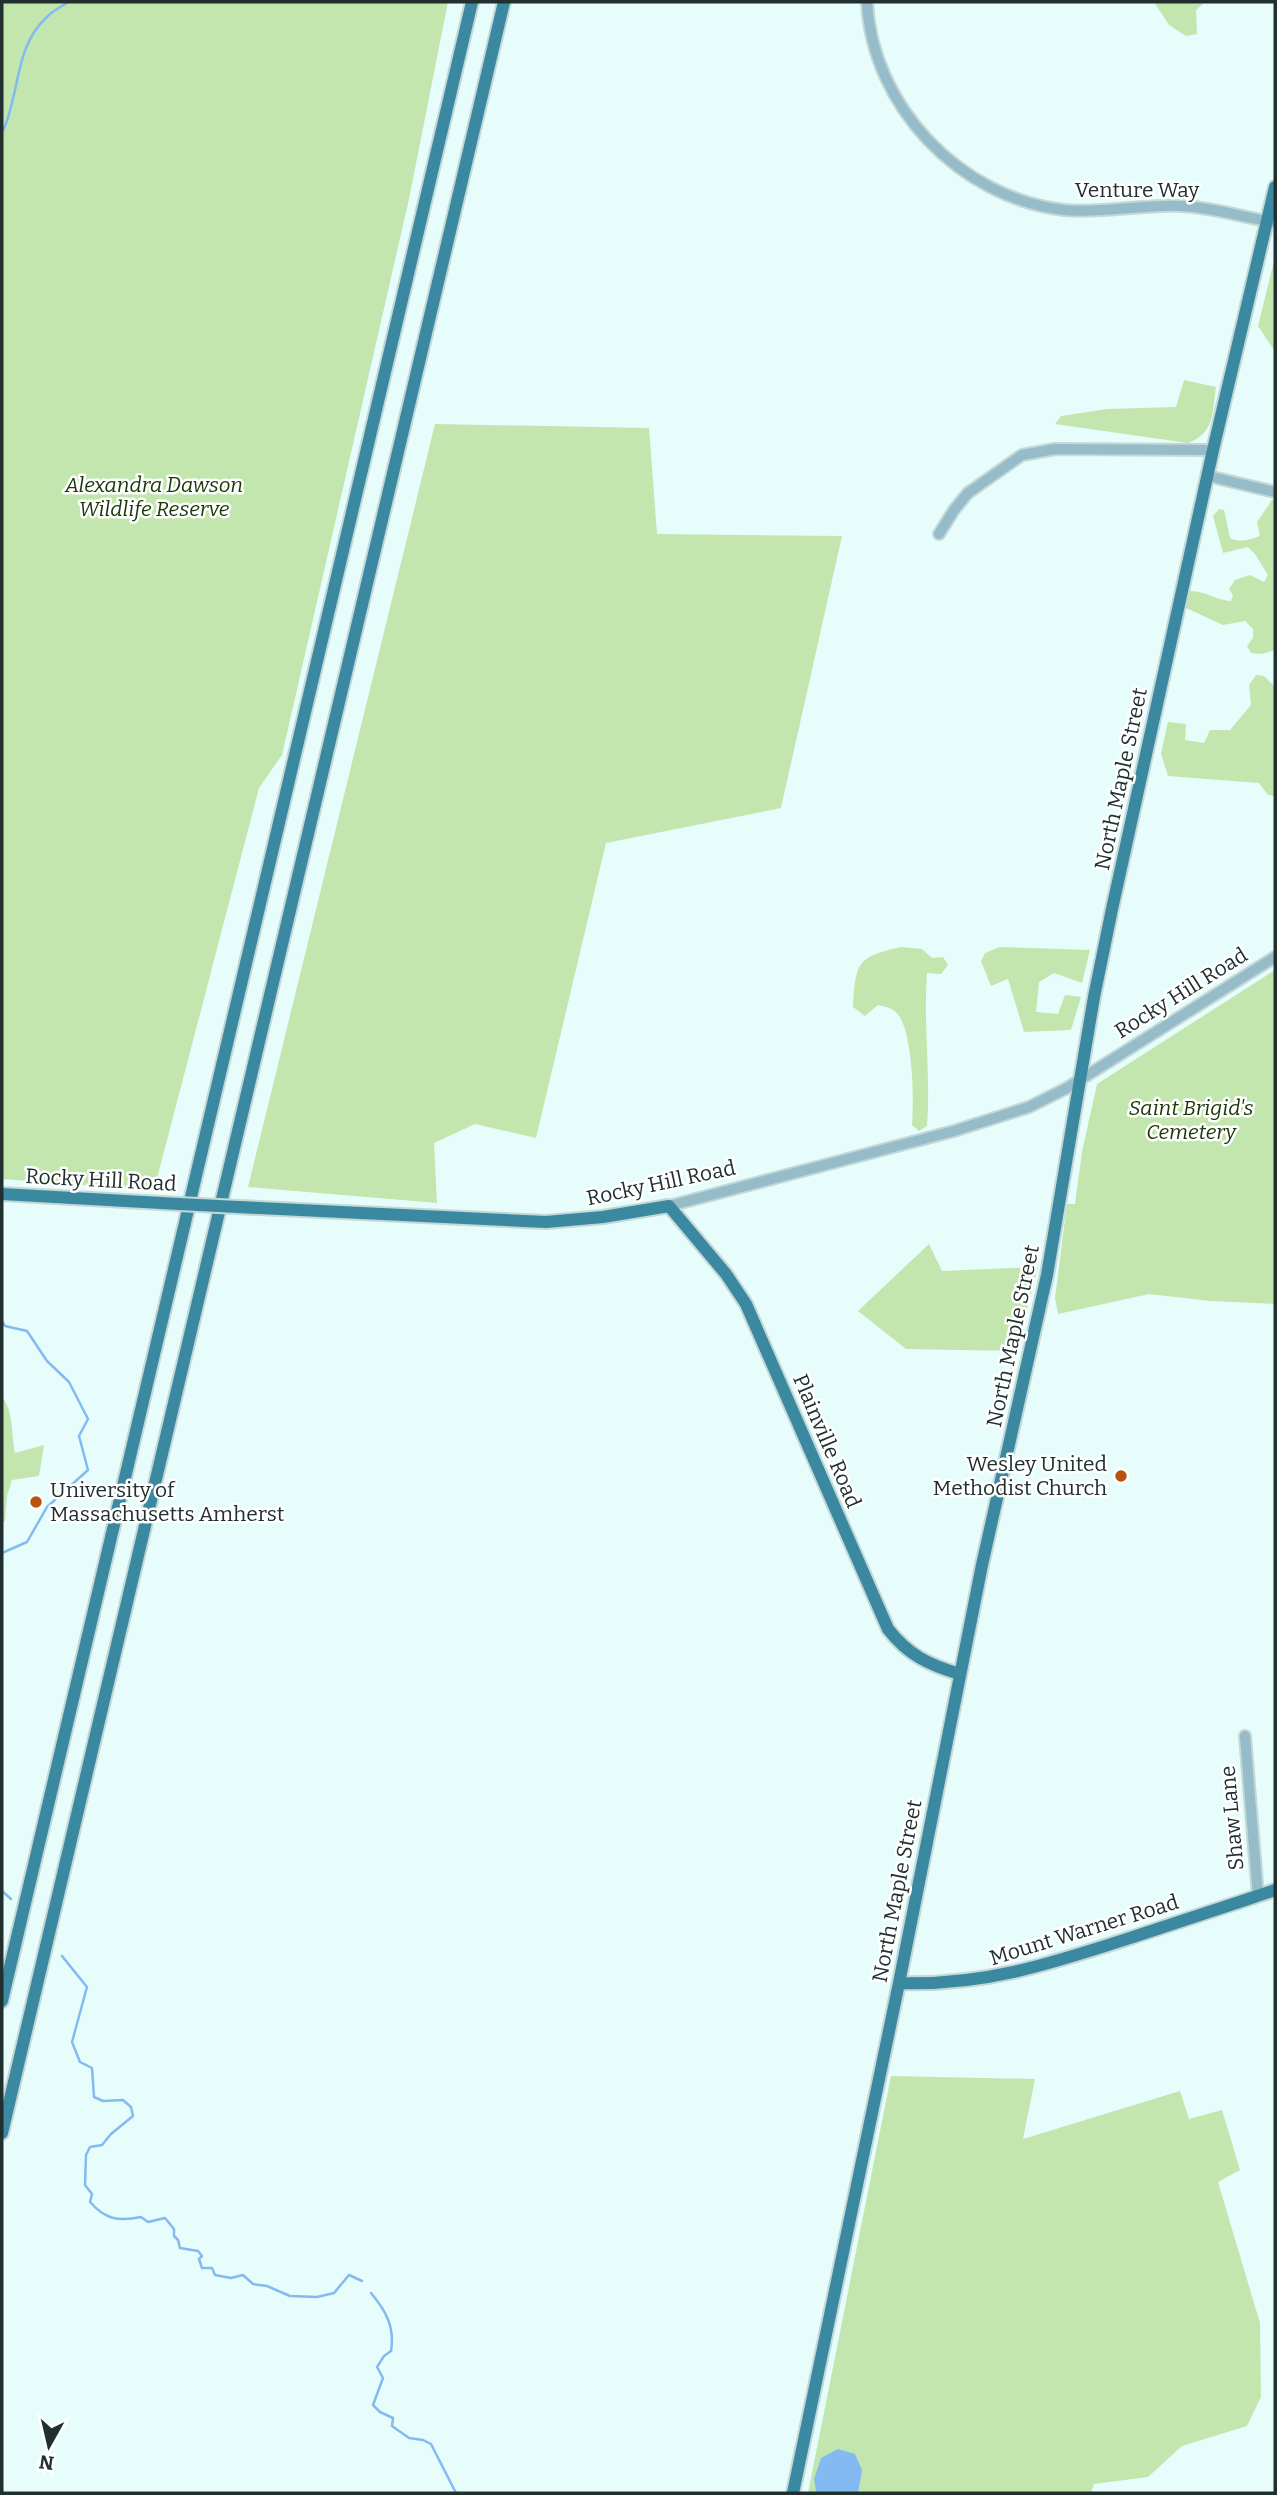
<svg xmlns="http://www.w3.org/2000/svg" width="1277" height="2495" font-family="Bitter,serif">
	<rect width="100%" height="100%" fill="#e6fdfc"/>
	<path fill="#c2e6ad" d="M2,2H448L409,199L282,755L259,788L154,1190L2,1179Z
		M1154,2H1205L1196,10L1197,34L1186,36L1169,25Z
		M1275,257V350H1274L1258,326Z
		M1184,380L1216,387C1212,413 1215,433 1188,443L1055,424L1061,416L1107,409L1176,407Z
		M435,424L649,428L657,534L842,536L781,808L606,843L536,1138L475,1124L434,1143L437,1203L248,1187Z
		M1272,500L1275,501V650L1262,654L1251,653L1247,646L1253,638V629L1245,621L1223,625L1186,608L1183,599L1190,591C1207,591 1215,600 1231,601L1233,595L1229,589L1235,580L1250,575L1264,582L1268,575L1255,554L1248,547L1223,553L1213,516L1219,509L1224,510L1230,538C1240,543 1249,540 1260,536L1257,522Z
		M1256,675L1264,676L1274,686L1275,683V796L1268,795L1259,783L1168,776L1161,754L1168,722L1186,724L1185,740L1204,743L1210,730H1230L1251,705L1249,685Z
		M901,947L922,949L932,958L943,957L948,965L941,974L927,973C923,1024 931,1075 927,1126L919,1131L912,1125C914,1098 913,1044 901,1019C896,1009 888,1007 878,1005L865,1016L853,1007C856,963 856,957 901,947Z
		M1000,947L1090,950L1082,983L1054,973L1039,982L1036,1012L1058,1014L1065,995L1081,997L1071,1030L1024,1032L1008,979L991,986L981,961L985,953Z
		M1275,970V1304L1210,1301L1149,1294L1058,1314L1055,1298L1067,1204H1075L1082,1152L1097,1084Z
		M929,1244L942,1271L1038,1267L1016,1351L906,1349L858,1311Z
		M2,1397C14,1412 11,1433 15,1453L44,1445L39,1476L12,1480L7,1496L5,1521L2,1523Z
		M891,2076L1035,2079L1023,2139L1180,2091L1189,2119L1222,2110L1240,2170L1218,2182L1260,2323L1261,2397L1247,2426L1182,2446L1148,2477L1094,2484L1091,2493H808Z"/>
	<path fill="#83baf1" d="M838,2449L855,2454L862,2470L858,2493H819L816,2491L814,2479L821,2458Z"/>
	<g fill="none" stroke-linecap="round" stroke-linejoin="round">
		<path stroke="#83baf1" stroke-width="2.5" d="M2,133C20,96 14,47 46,18C52,11 61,7 68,2
			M2,1321L5,1326L27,1331L47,1361L69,1382L88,1419L79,1436L88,1470L47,1507L27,1542L2,1553
			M2,1891L11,1899
			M62,1956L87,1987L72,2042L80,2062L92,2068L94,2097L103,2101L123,2100L131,2107L133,2116L111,2134L102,2145L90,2147L86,2155L85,2185L92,2194L90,2202C105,2219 118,2222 141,2217L148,2222L165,2218L174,2229V2236L178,2240L180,2248L198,2251L202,2256L199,2259L202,2268H212L215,2275L231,2278L243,2275L253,2284L267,2286L290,2296L317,2297L334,2293L349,2275L362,2281
			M371,2293C386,2311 395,2327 391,2351L384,2356L377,2367L383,2378L373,2405L380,2412L393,2418L392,2426L409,2438L423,2440L431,2444L456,2493"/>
		<g stroke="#c3d8d7" stroke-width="14">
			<path id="minor" d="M867,2C872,106 960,198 1064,210C1103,214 1142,204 1181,206C1213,207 1243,218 1275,222
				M1208,476L1275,492
				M939,534L954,510L968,493L1022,455L1055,449L1213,450
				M669,1206L954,1131L1029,1107L1067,1088L1275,957
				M1245,1736L1258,1896"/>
		</g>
		<g stroke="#c3d8d7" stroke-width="16">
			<path id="major" d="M2,1194L179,1204
				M238,1207L546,1222L603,1217L669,1206L726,1274L746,1304L888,1629C908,1655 929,1665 960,1674
				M899,1983C985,1986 1053,1963 1133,1937C1181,1921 1228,1906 1275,1890
				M2,2001L472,2
				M2,2133L504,2
				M793,2493L899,1983L982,1565L1047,1275L1094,997L1112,909L1213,450L1275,187"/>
		</g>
		<use href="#minor" stroke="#96bcc9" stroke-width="10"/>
		<use href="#major" stroke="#3a89a0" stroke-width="12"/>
		<g stroke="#c3d8d7" stroke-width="16" stroke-linecap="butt">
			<path id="major-bridge" d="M179,1204L238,1207"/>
		</g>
		<use href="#major-bridge" stroke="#3a89a0" stroke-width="12"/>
	</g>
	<g fill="#b65512" stroke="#fff" stroke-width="2.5">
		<circle cx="1121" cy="1476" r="7"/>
		<circle cx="36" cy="1502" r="7"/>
	</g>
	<g text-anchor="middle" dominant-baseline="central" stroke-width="5" stroke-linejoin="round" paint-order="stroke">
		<g font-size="21" fill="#21302f" stroke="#fff">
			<text x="1137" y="190">Venture Way</text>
			<text transform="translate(1121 779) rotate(-78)">North Maple Street</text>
			<text transform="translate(1181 993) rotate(-32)">Rocky Hill Road</text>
			<text transform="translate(101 1180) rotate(3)">Rocky Hill Road</text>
			<text transform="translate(661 1183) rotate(-12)">Rocky Hill Road</text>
			<text transform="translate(1013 1336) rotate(-78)">North Maple Street</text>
			<text transform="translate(827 1441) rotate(67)">Plainville Road</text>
			<text transform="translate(1232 1818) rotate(-95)">Shaw Lane</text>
			<text transform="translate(897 1891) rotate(-79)">North Maple Street</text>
			<text transform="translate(1084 1930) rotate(-17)">Mount Warner Road</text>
		</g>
		<g font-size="21" font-style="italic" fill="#1c3608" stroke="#fff">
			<text x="154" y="485">Alexandra Dawson<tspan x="154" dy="24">Wildlife Reserve</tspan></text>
			<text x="1191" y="1108">Saint Brigid's<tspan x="1191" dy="24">Cemetery</tspan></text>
		</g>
		<g font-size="21" fill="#21302f" stroke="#fff" text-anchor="end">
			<text x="1107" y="1464">Wesley United<tspan x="1107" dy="24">Methodist Church</tspan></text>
			<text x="50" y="1490" text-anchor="start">University of<tspan x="50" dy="24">Massachusetts Amherst</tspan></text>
		</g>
	</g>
	<rect width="1277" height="2495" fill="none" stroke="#21302f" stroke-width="7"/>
	<g transform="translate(49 2446) rotate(188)" stroke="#ffffff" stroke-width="5" paint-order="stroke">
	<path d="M0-5L12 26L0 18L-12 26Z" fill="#21302f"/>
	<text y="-10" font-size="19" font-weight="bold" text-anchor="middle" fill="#21302f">N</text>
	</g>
</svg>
